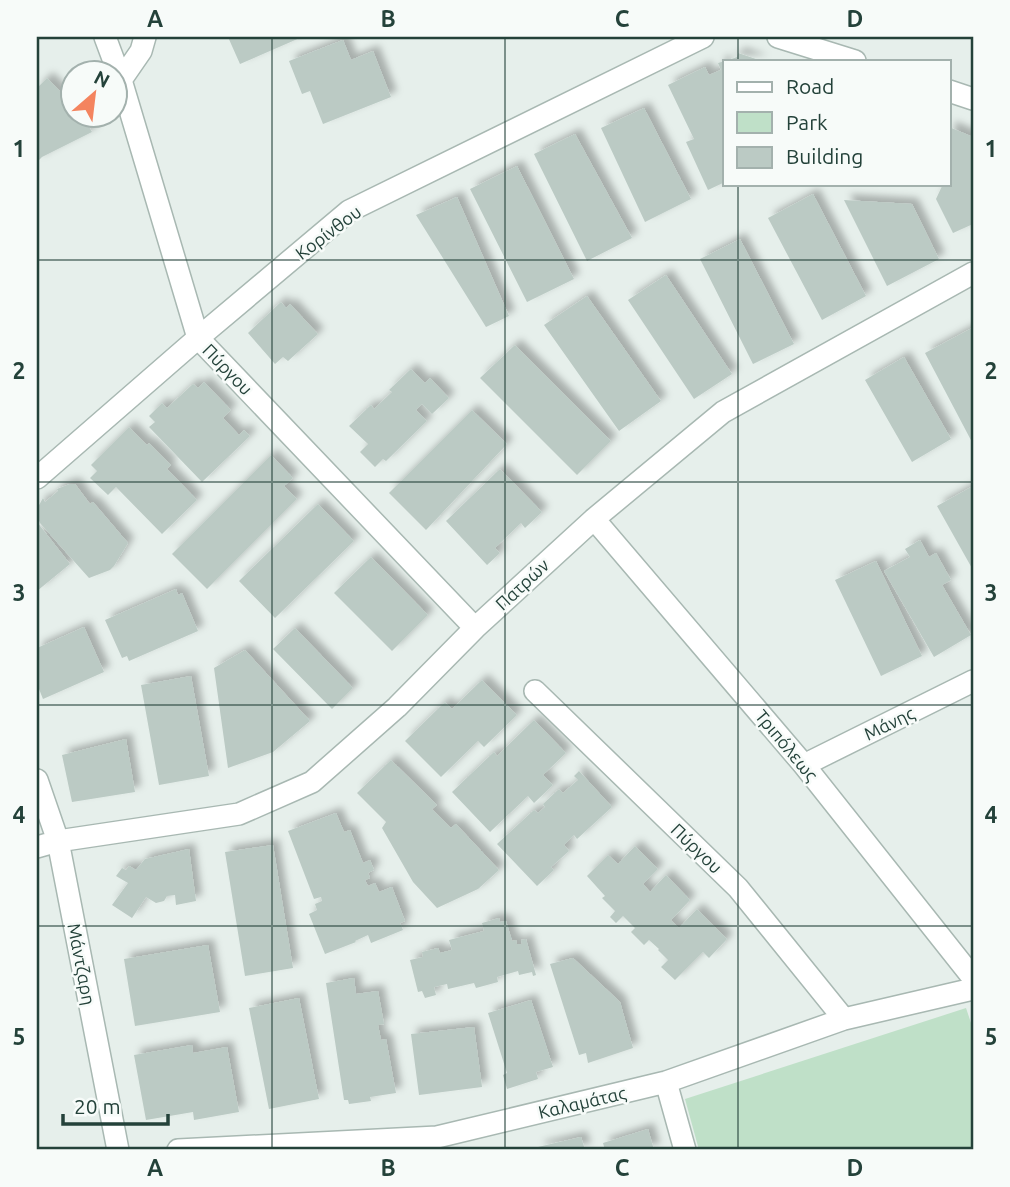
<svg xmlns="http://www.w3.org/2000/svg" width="1010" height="1187" font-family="Ubuntu,sans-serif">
	<defs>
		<filter id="shadow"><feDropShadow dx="6" dy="-6" stdDeviation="3.5" flood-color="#0004"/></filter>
	</defs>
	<rect width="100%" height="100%" fill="#e6efeb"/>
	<path fill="#bfe0c8" d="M966,1008L973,1029V1150H699L685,1099Z"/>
	<path fill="#bbcac4" filter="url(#shadow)" d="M228,37H302L240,64Z
		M343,40L351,60L373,51L391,97L323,124L310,91L302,94L289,61Z
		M738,53L762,61H726L737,57Z
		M725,61V182L708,190L686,142L694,139L668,85L705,67L709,75L721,70L718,63Z
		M47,78L69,100L72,97L74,100V116H83L92,132L42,157L37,162V88Z
		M644,108L691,199L645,222L601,128Z
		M949,127L973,137V224L953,233L936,199L943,184H949Z
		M575,134L632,238L587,261L534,154Z
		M517,166L574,279L527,302L470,189Z
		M813,194L866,296L822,320L768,218Z
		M457,197L509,316L486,327L416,215Z
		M844,200L912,204L939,259L887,286Z
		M740,239L794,344L753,364L700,259Z
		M666,275L732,374L694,399L628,300Z
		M587,296L661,401L619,431L544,325Z
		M281,302L286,308L290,304L318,334L288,361L283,357L275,364L248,333Z
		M972,328L973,329V444L925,353Z
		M515,345L611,441L577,475L480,378Z
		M904,357L951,439L912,462L865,380Z
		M411,369L425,383L430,378L449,398L432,414L422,404L416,410L427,421L386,461L383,459L375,467L360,452L368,444L349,426L371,405L374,409L392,392L389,390Z
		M204,382L231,410L223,418L239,435L244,430L250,436L202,482L149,427L155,422L149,416L162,403L167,408L193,384L198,388Z
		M472,410L507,444L426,530L389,493Z
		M129,427L147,445L149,443L171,465L167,469L197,500L162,534L116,487L108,495L90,478L97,471L91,465Z
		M271,455L293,478L284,486L297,499L207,589L172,554Z
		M500,469L542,512L525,528L521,523L495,548L500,553L487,565L446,521Z
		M70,484H75L90,504L93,502L128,543L114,566L110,570L89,578L40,523L37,516L38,507L43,498L45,502L58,491L57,489Z
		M973,486V570L937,506Z
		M318,504L354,541L275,618L239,581Z
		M37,522L70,564L37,591Z
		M920,540L929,557L936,553L951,580L942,585L971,635L934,657L884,571L910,557L905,549Z
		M371,557L428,615L392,651L334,593Z
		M876,561L922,656L881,676L835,580Z
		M176,589L178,595L182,593L198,631L129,661L127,656L122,658L105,620Z
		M84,627L104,672L43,699L37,684V648Z
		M295,628L353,688L332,709L273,649Z
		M245,650L310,721L273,752L228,768L214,668Z
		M191,676L209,776L159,785L141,685Z
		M482,680L517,715L484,747L478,741L441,777L405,741L445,702L452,709Z
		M534,720L566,753L543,775L553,785L534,803L528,796L490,832L452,792L494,752L497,756Z
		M126,739L135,792L72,802L62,755Z
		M391,760L437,805L432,809L451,828L456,824L499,870L478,889L437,908L413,882L382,828L386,822L357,793Z
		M579,771L612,807L577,839L574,835L564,845L569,851L551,867L554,870L537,886L497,844L534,810L538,813L545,807L543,804L559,789L563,793L578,780L574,776Z
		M336,813L344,832L350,830L363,863L370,860L374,870L368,873L370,878L365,880L368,886L375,883L379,892L392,887L405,921L400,923L403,930L371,943L368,935L355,941L356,942L325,954L309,914L317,910L315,904L322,901L321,897L314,899L288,831Z
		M273,845L293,968L245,976L225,852Z
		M635,846L658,869L643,884L650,892L666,875L690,900L671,920L679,928L697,909L727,939L709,958L703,952L675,980L661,967L668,960L658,950L659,949L649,940L644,945L631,932L635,928L623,916L616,923L610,917L615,911L602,898L605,896L587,876L608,855L618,864Z
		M189,849L196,901L176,905L175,895L167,896L164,901L156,903L146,897L132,918L112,905L128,883L116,876L122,868L126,870L129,866L136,870L145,859Z
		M499,918L500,922L506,921L512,941L516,940L517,944H522L521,940L526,939L536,975L533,976L532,972L519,975L518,971L497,977L498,982L476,988L474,983L448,989L447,984L434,987L436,995L425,998L422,991L418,992L410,960L423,957L422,952L438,948L440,953L452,950L449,940L484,931L482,923Z
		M208,945L220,1012L135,1026L124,959Z
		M573,958L620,1002L633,1048L588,1063L586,1053L579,1055L550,964Z
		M354,978L356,994L378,991L384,1024L378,1025L381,1040L386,1039L396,1093L370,1097L371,1101L349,1104L348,1100H344L326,983Z
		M299,998L319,1099L269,1109L249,1008Z
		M531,1000L553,1067L536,1072L538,1079L507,1089L503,1075L507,1073L488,1013Z
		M474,1027L482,1087L419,1095L411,1034Z
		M192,1045L193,1053L227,1047L239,1112L194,1120L193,1112L146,1120L134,1055Z
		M648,1129L654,1150H605L603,1143Z
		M581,1137L585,1150H539L538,1147Z"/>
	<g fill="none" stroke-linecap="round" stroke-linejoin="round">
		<g stroke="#a8b8b2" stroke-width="24">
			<path id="minor" d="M105,37L121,80L198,338L475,628
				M778,37L855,61
				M121,80L141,51L145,37
				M949,91L973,99
				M37,478L198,338L349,211L703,37
				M594,519L804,765L973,978
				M535,691L738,888L844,1019
				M804,765L973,681
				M37,780L58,841L118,1150
				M37,847L58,841L239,814L312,782L397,707L475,628L594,519L723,412L973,273
				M666,1082L685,1150
				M178,1150L437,1137L666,1082L844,1019L973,989"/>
		</g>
		<use href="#minor" stroke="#fff" stroke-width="21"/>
	</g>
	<path fill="none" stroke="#24423a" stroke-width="2" stroke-opacity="0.55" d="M272,37V1150M505,37V1150M738,37V61M738,184V1150M37,260H973M37,482H973M37,705H973M37,926H973"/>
	<g text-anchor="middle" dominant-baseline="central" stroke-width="5" stroke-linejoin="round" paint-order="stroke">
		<g font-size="18" fill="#24423a" stroke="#f7fbf9">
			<text transform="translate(328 232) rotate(-37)">Κορίνθου</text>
			<text transform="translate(228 369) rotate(46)">Πύργου</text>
			<text transform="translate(522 584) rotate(-43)">Πατρών</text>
			<text transform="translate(889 723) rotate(-26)">Μάνης</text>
			<text transform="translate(787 745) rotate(50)">Τριπόλεως</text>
			<text transform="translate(697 848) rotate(44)">Πύργου</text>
			<text transform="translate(82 964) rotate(79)">Μάντζαρη</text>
			<text transform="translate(582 1102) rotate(-13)">Καλαμάτας</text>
		</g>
	</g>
	<rect width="1010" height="1187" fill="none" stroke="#f7fbf9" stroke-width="77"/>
	<rect x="723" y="60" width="228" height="126" fill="#f7fbf9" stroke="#a3b1ad" stroke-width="2"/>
	<rect x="737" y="82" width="35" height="10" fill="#ffffff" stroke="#a3b1ad" stroke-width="2"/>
	<text x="786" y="94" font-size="21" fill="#24423a">Road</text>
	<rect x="737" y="112" width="35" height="21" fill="#bfe0c8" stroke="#a3b1ad" stroke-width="2"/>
	<text x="786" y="130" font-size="21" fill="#24423a">Park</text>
	<rect x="737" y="147" width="35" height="21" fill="#bbcac4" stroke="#a3b1ad" stroke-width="2"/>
	<text x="786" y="164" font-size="21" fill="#24423a">Building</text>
	<g transform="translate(94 94) rotate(28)"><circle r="33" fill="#f7fbf9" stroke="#a3b1ad" stroke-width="2"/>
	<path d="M0-5L12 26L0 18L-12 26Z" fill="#f4845f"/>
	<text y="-10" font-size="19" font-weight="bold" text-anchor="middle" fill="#24423a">N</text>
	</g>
	<path d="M63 1114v10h105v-10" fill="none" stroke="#24423a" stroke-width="3.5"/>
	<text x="74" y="1114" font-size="21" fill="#24423a" stroke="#f7fbf9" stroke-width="5" paint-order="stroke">20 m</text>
	<rect x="38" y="38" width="934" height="1110" fill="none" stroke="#24423a" stroke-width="2.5"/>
	<g font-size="23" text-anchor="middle" font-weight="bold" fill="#24423a">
		<text x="155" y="27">A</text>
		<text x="388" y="27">B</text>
		<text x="622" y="27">C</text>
		<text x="855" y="27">D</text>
		<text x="19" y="157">1</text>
		<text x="991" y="157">1</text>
		<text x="19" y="379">2</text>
		<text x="991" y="379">2</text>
		<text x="19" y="601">3</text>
		<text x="991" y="601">3</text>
		<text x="19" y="823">4</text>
		<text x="991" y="823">4</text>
		<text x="19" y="1045">5</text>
		<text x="991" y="1045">5</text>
		<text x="155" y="1176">A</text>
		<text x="388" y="1176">B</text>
		<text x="622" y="1176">C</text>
		<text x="855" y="1176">D</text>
	</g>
</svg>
